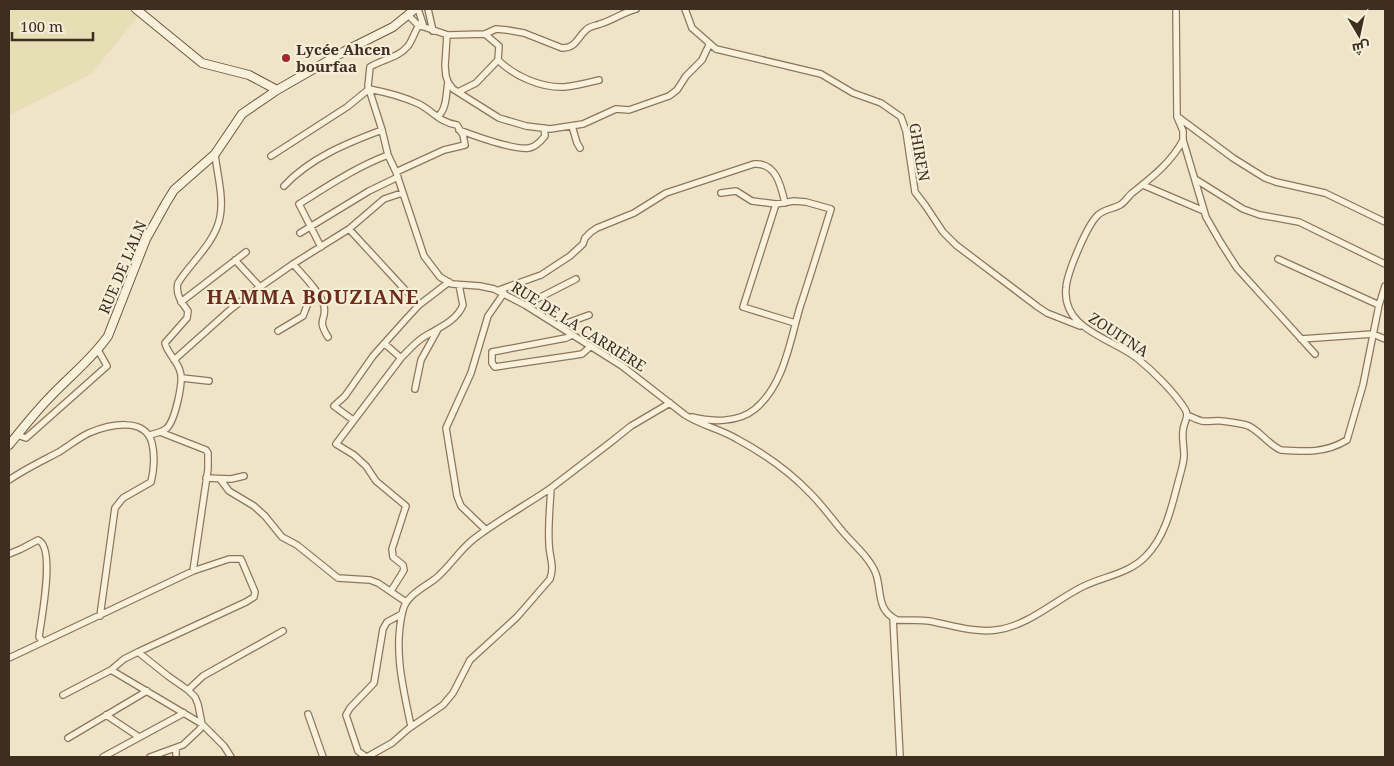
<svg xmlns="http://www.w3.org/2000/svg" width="1394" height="766" font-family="'Noto Serif',Cairo,serif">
	<rect width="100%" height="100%" fill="#f0e4c8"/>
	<path fill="#e6deb5" d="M9,9H144L91,74L9,115Z"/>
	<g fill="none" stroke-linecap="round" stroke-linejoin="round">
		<g stroke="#8d765c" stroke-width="8">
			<path id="street" d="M418,9L423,24
				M428,9L433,31
				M685,9L692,28L716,49L821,74L853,93L881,103L901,117L906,131L915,192L925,205L943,232L956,245L1038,307L1047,313L1080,326
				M408,15L418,25L448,35L485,34L496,29L507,30L524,33L562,48C576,48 577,38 586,30C589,26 595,26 600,24C613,20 624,12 636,9
				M422,22C415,28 414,38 408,46C398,58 383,59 370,67L368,86L382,130L388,155L396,172L424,256L440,277L452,284L480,286L494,289L525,305L622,366L685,415C702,426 721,429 737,439C763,453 790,472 811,494C822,505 832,519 843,532C854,545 870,558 876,574C882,591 876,610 897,620C908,620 919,620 929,621C951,625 974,633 996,630C1028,626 1054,601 1082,587C1104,576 1129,574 1146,556C1166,536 1172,505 1179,479C1181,471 1184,463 1184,455C1184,447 1182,439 1183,431C1183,423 1190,417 1185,409C1174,392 1154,372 1138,359C1112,338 1062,330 1066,288C1067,273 1087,225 1098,215C1104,209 1113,209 1120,205C1124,203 1127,198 1131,194C1151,178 1171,163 1183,140V131L1177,117L1176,9
				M485,34L499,46L498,60C514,76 541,88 564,87C576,86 587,83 599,80
				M447,35L445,66L446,76L448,82L453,89L499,118L526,126L550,129L583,124L616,109L629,110L669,96L677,90L686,76L702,60L709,45
				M458,92L476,83L498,60
				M438,116C447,109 446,93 448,82
				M1178,117L1233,158L1265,178L1276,182L1325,193L1385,222
				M572,126L577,143L580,148
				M459,130C475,136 514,150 529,148C536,147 541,141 545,136L544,128
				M1183,140L1206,217L1221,243L1237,268L1315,354
				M271,156L347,107L369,89C385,92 404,97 419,104C434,112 439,122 457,125L463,135L465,145L444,150L396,172
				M1195,179L1243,209L1260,215L1299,222L1385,264
				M1143,185L1204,211
				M284,186C310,158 347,143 382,130
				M776,204L743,307L795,323
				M349,229L419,305
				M300,233L369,191L398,177
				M321,247L299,204C328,186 356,167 388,155
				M1278,259L1379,305
				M235,260L260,287
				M293,264C302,274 321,293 324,306C327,321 316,318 328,337
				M499,290L541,275L570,256L583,244L585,238L591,232L597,228L634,213L666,193L754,164C776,162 781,186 785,203
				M181,302L246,252
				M525,305L576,279
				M559,326L589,315
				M278,331L303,316L308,303L320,297
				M572,335L566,338L492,352V363L495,367L576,355L582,354L590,347
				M1301,339L1373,334L1385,339
				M385,344L401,358C409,350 417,340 427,335C441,327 457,320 463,305L459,285
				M174,360L231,309L260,287L293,264L349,229L384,199L402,193
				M182,378L209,381
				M415,389L421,360L437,331
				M1187,415C1192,417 1197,420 1202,421C1209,422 1216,420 1222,421C1230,422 1238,423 1246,425C1258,428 1268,445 1281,450C1305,452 1326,453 1347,440L1363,385L1379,305L1385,286
				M692,417C712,422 738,423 755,409C784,385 790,341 800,307C811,274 821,241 831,209L806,202L794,201L776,204L752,201L736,191L721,193
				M353,420L334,406L345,396L373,356L407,318L419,305L449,282
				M160,432C162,431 165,430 167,428C175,420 184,381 180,371C177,360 167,353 165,343L187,318L188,311C182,303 175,294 178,283C191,262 215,243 220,217C224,197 217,174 215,154
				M17,435L26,438L107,366L98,350
				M150,435L160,432L206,450L208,453V469L193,571
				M206,478L231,479L244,476
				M220,479L229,491L254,506L265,516L282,537L297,545L338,578L370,580L378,583L406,602
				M9,480C25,469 42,461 59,452C69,446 78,438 89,433C108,425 145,416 152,443C155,455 154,471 151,482L123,498L115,508L100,616
				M486,530L461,506L457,496L446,428L471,373L488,316L504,293
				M9,554L21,549L38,540C56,547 41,620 39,637L43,642L193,571L229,559H241L255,592L254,597L246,602L138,652L124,659L111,670L63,695
				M391,591L401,575L404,570L403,565L393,557L392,549L406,506L376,481L366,466L354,455L336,444L401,358
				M893,618L900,757
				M138,652L168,676L188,690L195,697L198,704L202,724L200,729L183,745L150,757
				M9,658L43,642
				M111,670L202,724L224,746L231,757
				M188,690L203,676L283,631
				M308,714L323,757
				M106,715L139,737
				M411,726C403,688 393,649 403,610C407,595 423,588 435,579C450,567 459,550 475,538C499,520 526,505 551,488
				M68,738L147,691
				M176,749V757
				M103,757L184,713
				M366,757L358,751L346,715L350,708L374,683L383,629L387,622L402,614
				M367,757L392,743L408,729L443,705L453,693L470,660L517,617L550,579C555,566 549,556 549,543C548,525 550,506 551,488L611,442L631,426L670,403"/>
		</g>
		<g stroke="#6f573f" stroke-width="10">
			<path id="secondary" d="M136,9L202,63L249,75L277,90
				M9,445C23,428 36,411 52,395C71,375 92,359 108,336L146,239L166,203L174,190L215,154L242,114L277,90L345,51L393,27L415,9"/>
		</g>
		<use href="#street" stroke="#faf1dc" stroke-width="5.5"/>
		<use href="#secondary" stroke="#faf1dc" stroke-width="8"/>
	</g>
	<circle fill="#9e2a2b" stroke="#f7eed8" stroke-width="2" cx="286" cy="58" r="5"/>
	<g text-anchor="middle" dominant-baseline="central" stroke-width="4.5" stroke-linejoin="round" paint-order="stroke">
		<g font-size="15" font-weight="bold" fill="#3d2e20" stroke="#f7eed8" text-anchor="start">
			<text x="296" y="49">Lycée Ahcen<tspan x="296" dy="17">bourfaa</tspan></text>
		</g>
		<g font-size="15" fill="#3d2e20" stroke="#f7eed8">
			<text transform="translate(920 152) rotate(80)">GHIREN</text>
			<text transform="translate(122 267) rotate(-67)">RUE DE L'ALN</text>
			<text transform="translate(579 326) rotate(32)">RUE DE LA CARRIÈRE</text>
			<text transform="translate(1119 334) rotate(33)">ZOUITNA</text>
		</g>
		<g font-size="20" font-weight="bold" letter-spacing="1" fill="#6b2e1e" stroke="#f7eed8">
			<text x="313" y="296">HAMMA BOUZIANE</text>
		</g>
	</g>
	<rect width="1394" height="766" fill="none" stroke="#3d2e20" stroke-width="20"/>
	<g transform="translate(1359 35) rotate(171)" stroke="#f7eed8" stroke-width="4" paint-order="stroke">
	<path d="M0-4L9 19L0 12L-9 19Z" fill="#3d2e20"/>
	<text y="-8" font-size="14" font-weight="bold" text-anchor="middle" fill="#3d2e20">ش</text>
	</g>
	<path d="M12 32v8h81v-8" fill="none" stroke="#3d2e20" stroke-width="2.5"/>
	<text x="20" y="32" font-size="15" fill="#3d2e20" stroke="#f7eed8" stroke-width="4" paint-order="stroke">100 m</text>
</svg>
